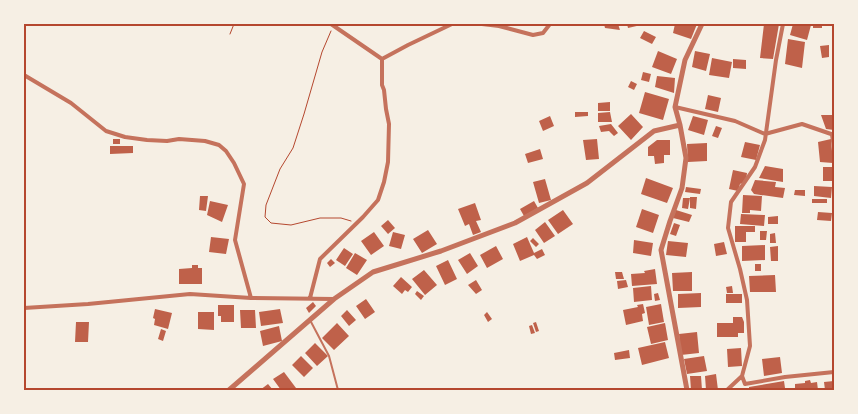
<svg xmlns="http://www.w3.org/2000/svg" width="858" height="414" font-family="'Noto Sans',sans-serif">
	<rect width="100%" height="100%" fill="#f6efe4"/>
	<path fill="#bf614a" d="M604,24H618L620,30L605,28Z
		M627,24H641V25L628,28Z
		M675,24H697L691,39L673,33Z
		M764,24H779L773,59L760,58Z
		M793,24H808L811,25L807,40L790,35Z
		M813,24H822V28H813Z
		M644,31L656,37L652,44L640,38Z
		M788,39L805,42L802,68L785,64Z
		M829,45V57L822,58L820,46Z
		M658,51L677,59L671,74L652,67Z
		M695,51L710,54L706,71L692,67Z
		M712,58L732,62L729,78L709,75Z
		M733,59L746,60V69L733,68Z
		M643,72L651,74L649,82L641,80Z
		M657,76L675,78L674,93L655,87Z
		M631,81L637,84L634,90L628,87Z
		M645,92L669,99L663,120L639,113Z
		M708,95L721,98L718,112L705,109Z
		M610,102V111H598V103Z
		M575,112H588V116L575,117Z
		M610,112L612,122H598V113Z
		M631,114L643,127L631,140L618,126Z
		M821,115H834V130L826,129Z
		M550,116L554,126L543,131L539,121Z
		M693,116L708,120L704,135L688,130Z
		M611,124L618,133L614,136L609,131L601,132L599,126Z
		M716,126L722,128L718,138L712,136Z
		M113,139H120V144H113Z
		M597,139L599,159L586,160L583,140Z
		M831,139L833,163L820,162L818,142Z
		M657,140H670V155H664V163L655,164L654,156H648V147Z
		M745,142L760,145L756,160L741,157Z
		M707,143V161L688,162L687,144Z
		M110,146H133V153L110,154Z
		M540,149L543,159L528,163L525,154Z
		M765,166L783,169V182L759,178Z
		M823,167H833L834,181H823Z
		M733,170L747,173L746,181L740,184L738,191L729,189Z
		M646,178L673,188L667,203L641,194Z
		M545,179L551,200L539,203L533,182Z
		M755,180L776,182L775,187L785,188L783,198L754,194L751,190Z
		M814,186L832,187L831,198L814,196Z
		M686,187L701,189L700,194L685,192Z
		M795,190H805V196L794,195Z
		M743,195L762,196L761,211L750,210V213H742Z
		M200,196H208L206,211L199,210Z
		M690,197H697L696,209L690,208Z
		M683,198H690L688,209L682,208Z
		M812,199H827V203H812Z
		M210,201L228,205L222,222L207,215Z
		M534,201L538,208L524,216L520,209Z
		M475,203L481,220L476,221L481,232L473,235L469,224L465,226L458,209Z
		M642,209L659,215L653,233L636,227Z
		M563,210L573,224L558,234L548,220Z
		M676,210L692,215L689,222L673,218Z
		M818,212L832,213L831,221L817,220Z
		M741,214L765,215L764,226L740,224Z
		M778,216V224H768V217Z
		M388,220L395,228L388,234L381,226Z
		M545,222L555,236L544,243L535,230Z
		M674,223L680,225L676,236L670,234Z
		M735,226H755V232H746V242H735Z
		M428,230L437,244L422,253L413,239Z
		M760,231H767L766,240H760Z
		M374,232L384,246L371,255L361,241Z
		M393,232L405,235L401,249L389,246Z
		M775,233L776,243H770V234Z
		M211,237L229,239L226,254L209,252Z
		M527,237L534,253L542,249L545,255L537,259L534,255L520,261L513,244Z
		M533,238L539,244L536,247L530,241Z
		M634,240L653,243L651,256L633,253Z
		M668,241L688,243L686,257L666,255Z
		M724,242L727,254L716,256L714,244Z
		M765,245V260L742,261V246Z
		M496,246L503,259L487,268L480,255Z
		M778,246V261H771L770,247Z
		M344,248L353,254L345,266L336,260Z
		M355,253L367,260L357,275L346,268Z
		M470,253L478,266L467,274L458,260Z
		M331,259L335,263L330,267L327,263Z
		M448,260L457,279L445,285L436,266Z
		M755,264H761V271H755Z
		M192,265H198V268H202V284H179V269L192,268Z
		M655,269L657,284L632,286L631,274L645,273L644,271Z
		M424,270L437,285L425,295L412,279Z
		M615,272H622L624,279H616Z
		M692,272V291H673L672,273Z
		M775,275L776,292H750L749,276Z
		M401,277L412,287L408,292L405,290L402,294L393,286Z
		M476,280L482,290L476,294L468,285Z
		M626,280L628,287L618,289L617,281Z
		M651,286L652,300L634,302L633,288Z
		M732,286L733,293H727L726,287Z
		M417,291L424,296L421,300L415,294Z
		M658,293L660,300L655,301L654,294Z
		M701,293V307L678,308V294Z
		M726,294H742V303H726Z
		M366,299L375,312L365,319L356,306Z
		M313,302L316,306L309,313L306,308Z
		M643,304L645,313L642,314L643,321L626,325L623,310L638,307L637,305Z
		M661,304L664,322L649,325L646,307Z
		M218,305H234V322H221V316H218Z
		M155,309L172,313L168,329L154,325L155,319L153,318Z
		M280,309L283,323L261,326L259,312Z
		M240,310H255L256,328H241Z
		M347,310L356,320L349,326L341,316Z
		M198,312H214V330L198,329Z
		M487,312L492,319L488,322L484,315Z
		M733,317H742L744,322V333H738V337H717V323H733Z
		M76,322H89L88,342H75Z
		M536,322L539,331L536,332L533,323Z
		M337,323L349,336L334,350L322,338Z
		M665,323L668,340L651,344L647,327Z
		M532,325L535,333L531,334L529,326Z
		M279,326L282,341L263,346L260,331Z
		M161,329L166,331L163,341L158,339Z
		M697,332L699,353L681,355L679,334Z
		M665,342L669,358L642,365L638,348Z
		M315,343L328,356L317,366L305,353Z
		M741,348L742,366L728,367L727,349Z
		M629,350L630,358L615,360L614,353Z
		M301,356L313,368L304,377L292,365Z
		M704,356L707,371L687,374L684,359Z
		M780,357L782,373L764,376L762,359Z
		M284,372L296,388L293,390H281L273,379Z
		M716,374L718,390H706L705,376Z
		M690,376H701L702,390H691Z
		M810,380L811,383L817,382L818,390H795V384L805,383V381Z
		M784,381L785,388L772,390H749V387Z
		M834,381V390H825L824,382Z
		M268,384L273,390H260Z"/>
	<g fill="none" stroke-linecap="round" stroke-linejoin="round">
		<path stroke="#b5482f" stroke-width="1" d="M331,31L322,52L304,114L293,148L280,169L266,205L265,217L271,223L291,225L320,218H341L351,221
			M230,34L234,24"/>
		<path stroke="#c5725c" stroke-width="2" d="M310,320L329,356L338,390"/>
		<path stroke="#c5725c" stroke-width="4" d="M331,24L382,59
			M482,24L499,26L533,35L543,33L550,24
			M382,59L408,45L452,24
			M24,75L71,103L106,131L125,137L147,140L167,141L179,139L205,141L219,145L226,151L234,163L244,184L235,240L251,298
			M675,107L735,121L765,134L802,124L834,135
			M832,135L834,147
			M834,209V214
			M310,298L320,259L363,217L378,200L384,182L388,162L389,124L386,109L384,90L382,85V59
			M24,308L88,304L190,294L251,298L334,299
			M742,376L745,384L785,377L834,372
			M727,390L742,376L750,346L747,300L740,269L728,228L731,202L755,167L765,140L776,60L783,24"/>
		<path stroke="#c5725c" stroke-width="5" d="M229,390L334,299L373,272L441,251L515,223L587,183L654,131L680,125
			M687,390L661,250L670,221L682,188L686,158L680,125L675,107L685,60L702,24"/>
	</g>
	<rect width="858" height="414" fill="none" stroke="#f6efe4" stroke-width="50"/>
	<rect x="25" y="25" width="808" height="364" fill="none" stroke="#b5482f" stroke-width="2"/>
</svg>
